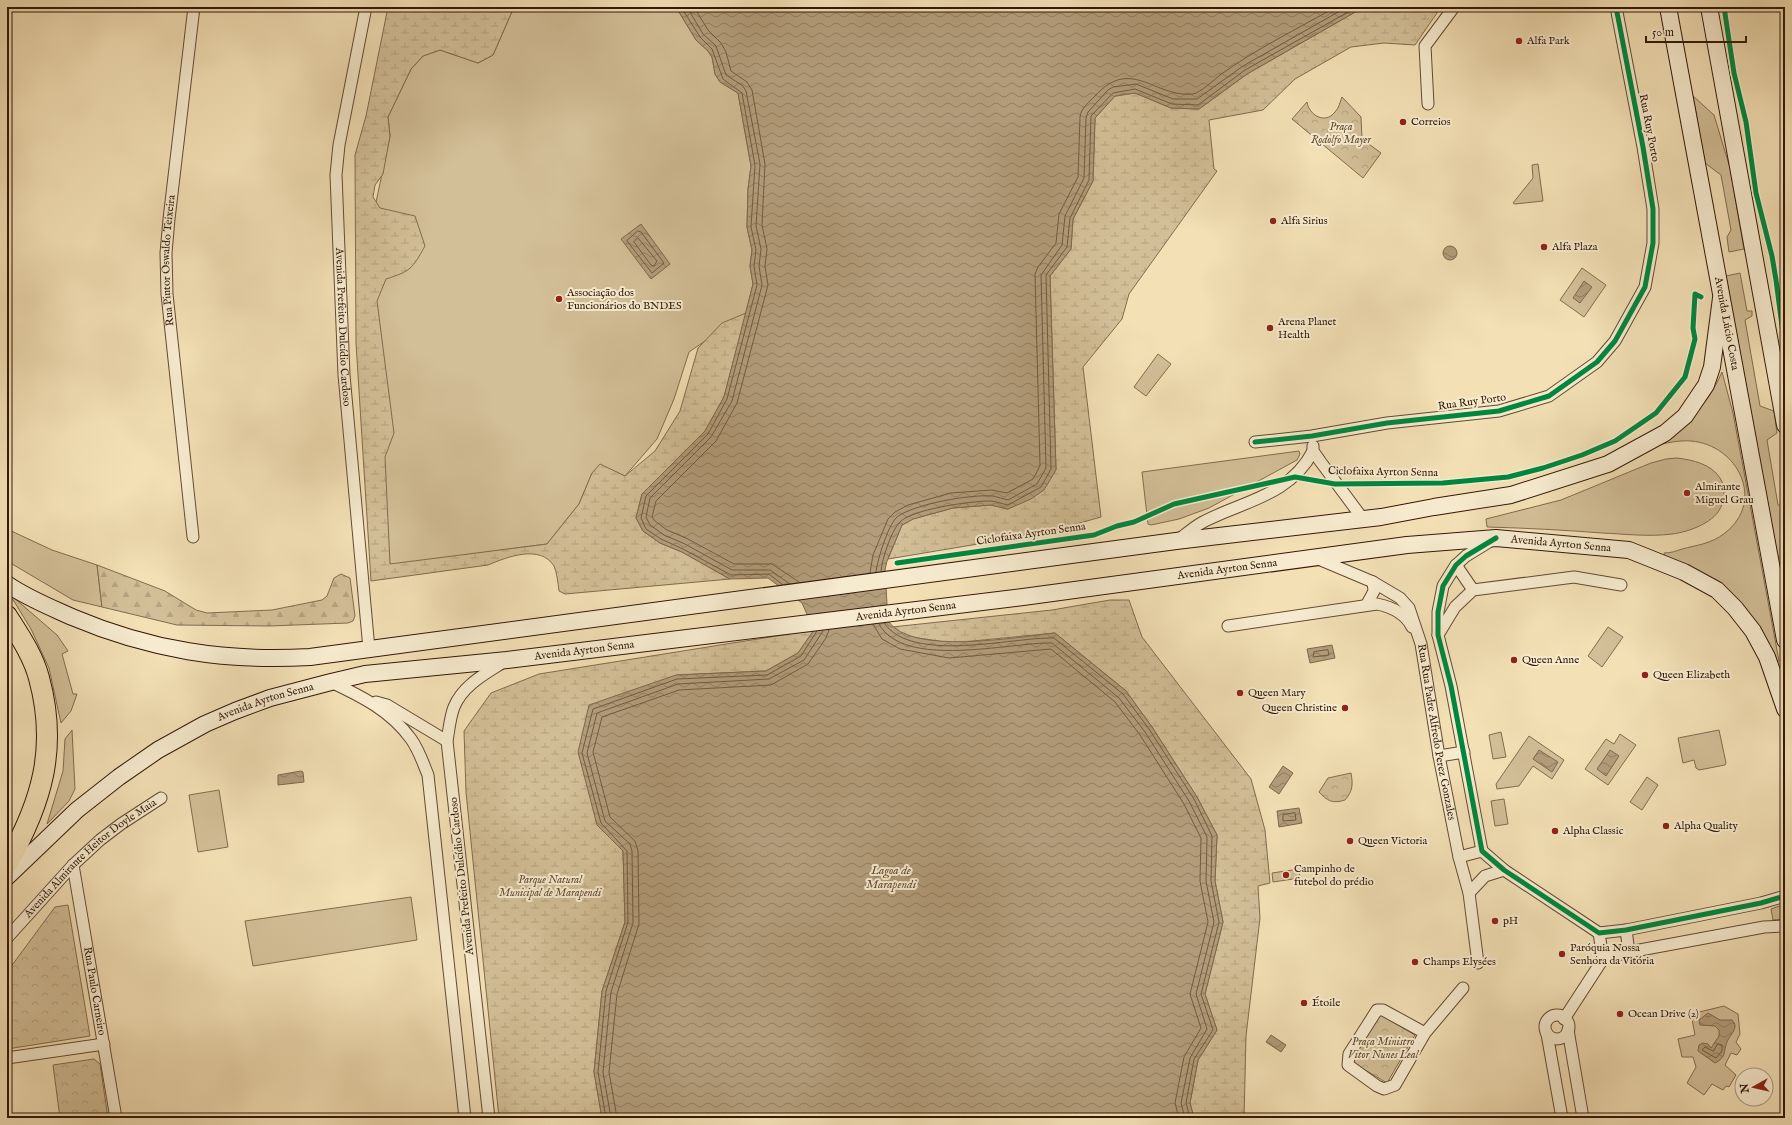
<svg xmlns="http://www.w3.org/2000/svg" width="1792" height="1125" font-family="'IM FELL English',serif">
	<defs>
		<pattern id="forest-firs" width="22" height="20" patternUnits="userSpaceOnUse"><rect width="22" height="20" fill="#d2be97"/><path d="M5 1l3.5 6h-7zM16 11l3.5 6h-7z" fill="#b5a381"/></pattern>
		<pattern id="wetland-marsh" width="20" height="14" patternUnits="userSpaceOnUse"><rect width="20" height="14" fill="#d2be97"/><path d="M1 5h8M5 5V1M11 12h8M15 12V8" fill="none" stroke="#b5a381"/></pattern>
		<pattern id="park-crowns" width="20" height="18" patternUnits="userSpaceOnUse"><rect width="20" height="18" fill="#d2be97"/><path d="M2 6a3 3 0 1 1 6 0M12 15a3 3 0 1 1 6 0" fill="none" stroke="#b5a381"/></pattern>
		<pattern id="water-waves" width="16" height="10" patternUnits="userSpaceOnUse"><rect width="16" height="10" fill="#b29c7a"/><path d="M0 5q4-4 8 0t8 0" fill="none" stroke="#917e62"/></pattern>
	</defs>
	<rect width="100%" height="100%" fill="#f3e0b5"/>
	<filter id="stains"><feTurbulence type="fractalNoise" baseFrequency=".005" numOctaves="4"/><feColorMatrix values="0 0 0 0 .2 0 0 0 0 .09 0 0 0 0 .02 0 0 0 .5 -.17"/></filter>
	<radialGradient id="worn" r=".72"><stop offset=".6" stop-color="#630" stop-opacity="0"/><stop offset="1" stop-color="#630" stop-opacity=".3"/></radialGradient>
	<path fill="#d2be97" stroke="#826b4f" d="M514,7H676L696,40L708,51L712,57L715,74L720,82L738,93L751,166L748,189L747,227L752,250L750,266L753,284L746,313L689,352L674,399L657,439L625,476L600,465L592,473L579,504L547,544L390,565L364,259L390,136L388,117L411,69L423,56L440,50L478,63L493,55Z
		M1693,96L1714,115L1730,168L1744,249L1729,252L1727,237L1731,230L1721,175L1705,163Z
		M1538,164L1543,201L1515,204L1513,203L1533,178L1532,165Z
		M1582,268L1606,285L1584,317L1560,300Z
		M1740,273L1747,311H1752V316L1745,320L1760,406L1774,411L1777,433L1767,440L1778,505L1785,506V516L1780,519L1785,543V596L1726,276Z
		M1158,354L1171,364L1146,396L1134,387Z
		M1722,372L1733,413L1779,661L1777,662L1766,639L1665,557L1664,553C1671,553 1676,551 1682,549C1697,545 1711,544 1725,533C1766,501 1738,445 1691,441C1679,440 1666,443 1654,446C1687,422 1705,410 1722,372Z
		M1299,451L1300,454L1297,460L1209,508L1179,519L1151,525L1148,524L1142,472Z
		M1677,458C1693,460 1711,464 1720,478C1725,486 1725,495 1722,504C1717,522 1689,532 1672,534C1649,537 1625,534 1602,533C1564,530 1525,528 1487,527L1486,519L1561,500L1651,463L1666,459Z
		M7,529L52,550L97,565L102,607L73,600L7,561Z
		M13,597L57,635L68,651L62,654L73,694H77L71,711L61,723L49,668L31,629L12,598Z
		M1608,627L1623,637L1602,667L1588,656Z
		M72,730L75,789L69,801L47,824L63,771L65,739Z
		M1719,730L1726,763L1725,765L1699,770L1696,768L1694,760L1683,763L1678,738Z
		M1501,732L1506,757L1493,759L1489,735Z
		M1620,734L1636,745L1608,785L1585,769L1606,739L1614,744Z
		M1529,736L1564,760L1552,779L1533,766L1519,786L1497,789L1496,784Z
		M1647,777L1658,785L1642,810L1630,802Z
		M219,790L228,847L198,852L189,795Z
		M1504,799L1508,824L1495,826L1491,801Z
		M1299,869L1300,878L1273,882L1272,873Z
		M411,897L417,940L253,966L245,921Z
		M1785,904V919L1773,920L1771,909Z
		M1724,1006L1738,1014L1740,1034L1736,1042L1741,1049L1737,1055L1731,1053L1725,1065L1736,1075L1729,1087L1726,1086L1723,1090L1712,1084L1704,1095L1687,1083L1696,1067L1693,1057H1682L1678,1039L1695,1035L1691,1014Z"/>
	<path fill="url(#forest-firs)" stroke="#826b4f" d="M97,565L165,591L196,610L207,613L272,610L322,600L327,596L334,578L341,574L350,578L355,616L353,621L348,623L269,626L177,625L102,607Z"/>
	<path fill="url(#wetland-marsh)" stroke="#826b4f" d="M388,7H514L493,55L478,63L440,50L423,56L411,69L388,117L390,136L383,174L375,185L373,197L380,208L415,216L425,246C412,269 411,271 386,279L377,301L394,433L385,457L390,564L547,544L579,504L592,473L600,464L625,476L655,451L680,411L698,348L722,323L746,313L724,397L705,431L642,494L636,518L643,531L660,543L682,552L730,579L565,594L559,591C558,583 557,573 554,566C540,544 507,557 488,565L371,581L356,343L355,155L366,116Z
		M1364,7H1441L1415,45L1384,43L1351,47L1295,79L1263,110L1209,120L1214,169L1217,171L1129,294L1122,319L1083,367L1101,517L1044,533L888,559L902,525L913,519L953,508L991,505L1008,509L1056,470L1050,276L1071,249L1073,219L1093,181L1095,118L1115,96L1135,93L1171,108L1199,109L1247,74Z
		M1110,600H1129L1142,637L1251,779L1265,830L1270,883L1258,886L1260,918L1246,1036L1244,1118H1194L1190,1103L1198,1060L1217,1030L1205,994L1223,922L1215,881L1217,835L1197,797L1152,727L1126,691L1055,633L952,643L905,636L892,627L1052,610Z
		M814,630L798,653L766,671L676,675L597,825L623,851L625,922L602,991L594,1072L602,1118H499L466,792L464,731L491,693L539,674Z"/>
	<path fill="url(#park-crowns)" stroke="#826b4f" d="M1342,97L1361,117L1362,139L1381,153L1363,178L1292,119L1307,102C1309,115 1325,125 1335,112C1339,108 1340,102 1342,97Z
		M1351,773C1353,784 1353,791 1345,800C1333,804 1327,801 1319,792L1328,778Z
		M68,905L90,1036L7,1049V972L55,907Z
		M1378,1013L1415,1035L1387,1083L1350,1061Z
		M94,1059L100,1064L108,1118H60L53,1065Z"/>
	<path fill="url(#water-waves)" stroke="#7f674c" d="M676,7H1364L1247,74L1199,109L1171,108L1135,93L1115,96L1095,118L1093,181L1073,219L1071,249L1050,276L1056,470L1044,490L1031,499L1008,509L991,505L953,508L913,519L902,525L887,561L885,570L888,621C912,656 1016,637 1055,633L1126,691L1152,727L1197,797L1217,835L1215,881L1223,922L1205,994L1217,1030L1198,1060L1190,1103L1194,1118H602L594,1072L602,991L625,922L623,851L597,825L578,752L589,705L676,675L766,671L798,653L814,630L802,603L768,578L730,579L682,552L660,543L643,531L636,518L642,494L705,431L724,397L753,284L750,266L752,250L747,227L748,189L751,166L738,93L720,82L715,74L712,57L708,51L696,40Z
		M641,224L670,264L651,279L621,239Z
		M1443 253a7 7 0 1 1 14 0a7 7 0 1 1-14 0Z
		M1584,281L1592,287L1580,303L1573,298Z
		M1332,645L1335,658L1310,663L1307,649Z
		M1539,750L1558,762L1552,772L1533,759Z
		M1610,750L1619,756L1606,776L1597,769Z
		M1283,766L1293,773L1279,794L1269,787Z
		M301,771L303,772L304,782L278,785V775Z
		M1299,808L1302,823L1279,827L1277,811Z
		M1708,1013L1720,1020H1732C1740,1028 1730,1034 1727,1042C1723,1052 1727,1057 1715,1063L1698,1051L1699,1045L1703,1043L1708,1044L1711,1048L1719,1036V1030L1715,1026L1700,1025L1699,1020Z
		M1271,1035L1286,1045L1281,1052L1266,1042Z"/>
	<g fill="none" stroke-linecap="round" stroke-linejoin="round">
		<path stroke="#725a40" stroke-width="1" d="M681,7L700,37L712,49L723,79L742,93L755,165L751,227L756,250L754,266L757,285L727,399L708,434L646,496L641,518L646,529L661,539L683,549L731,575L769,574L783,585
			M687,7L703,34L716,46L726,75L743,86L746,91L760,164L756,226L761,249L759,266L762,285L732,401L711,437L650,498L646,517L650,525L664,535L685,544L732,570H770L790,584
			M694,7L708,30L721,43L726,52L731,71L747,82L752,90L765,164L762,225L767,249L765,266L768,285L737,403L716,441L656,501L652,517L655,521L667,530L688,539L734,564H772L799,582
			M638,231L641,232L664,263L652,273L627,241Z
			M638,238L657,261L654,266L651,265L634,242Z
			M881,571C882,559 891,532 899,523C910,509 972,501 990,501C996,501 1002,504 1008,505L1041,487L1051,469L1046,275L1067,247L1070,218L1089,180L1091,116L1113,93L1135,89L1172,104L1198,105L1245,70L1357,7
			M876,572C877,561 888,525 897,517C914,504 971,494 993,496C998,497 1003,499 1008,500L1037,484L1046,468L1041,275L1062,245L1065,216L1084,178L1086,118L1088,112L1108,90L1113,87L1136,84L1173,99H1197L1243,66L1347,7
			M870,573L873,555L888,519L895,512L908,505L951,493L991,490L1007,493L1033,479L1040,466L1035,274L1038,267L1056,243L1059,214L1078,177L1080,117C1081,108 1089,102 1095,96C1131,56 1155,98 1193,94C1200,93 1215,79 1220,75C1256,49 1297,29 1336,7
			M884,623C912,664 1012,637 1054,638L1123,694L1149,729L1194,799L1212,836L1211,881L1219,922L1201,994L1213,1030L1194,1059L1186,1103L1190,1118
			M873,624L882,639L900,649L949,658L1051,649L1115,702L1140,735L1184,804L1201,838L1200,881L1208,922L1190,994L1201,1028L1184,1057L1175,1103L1179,1118
			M879,624C904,670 1010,642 1052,643L1119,698L1145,732L1189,801L1207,837L1206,881L1214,922L1196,994L1207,1029L1190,1058L1181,1103L1185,1118
			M1328,650L1329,655L1313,657L1314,652Z
			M1295,813L1296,820L1283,821V815Z
			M1718,1044L1722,1045V1051L1716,1058L1702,1050L1705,1047L1713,1051Z
			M606,1118L598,1072L606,991L628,922L627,851L601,823L582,753L593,709L677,679L767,675L801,656L817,631
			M611,1118L603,1072L611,992L633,923L632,851L630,844L605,821L587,753L597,713L678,684L769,679L804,660L823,631
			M617,1118L609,1072L617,994L639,924L638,851L635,841L610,817L593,752L602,717L679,690L771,685L808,664L826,638L829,630"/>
		<g stroke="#634a32" stroke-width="13">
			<g id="minor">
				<path id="s1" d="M366,7L339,145L336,175L344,375L369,649"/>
				<path d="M1428,104L1425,46L1454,7"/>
				<path d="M1255,442L1312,436L1387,423L1499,411L1549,396L1597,362L1615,341L1645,287L1653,243V209L1643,147L1616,7"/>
				<path d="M1313,446V451L1320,461L1363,519"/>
				<path id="s2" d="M193,537L167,294L166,253L169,219L194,7"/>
				<path d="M1178,540C1186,534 1194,527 1203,522C1243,501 1290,496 1313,451"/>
				<path d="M1492,540L1466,556L1456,565L1443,586L1438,612V635L1451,686L1482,851L1504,870L1599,933L1626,930L1761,903L1785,896"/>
				<path id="s3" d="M1316,558L1373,582L1400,598L1409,608L1421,644L1439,756L1459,857L1469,893L1478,963"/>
				<path d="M1456,565L1473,590"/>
				<path d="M1367,604L1374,591L1373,582"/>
				<path d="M1228,626L1377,604C1392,607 1405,613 1412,627"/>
				<path d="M1438,635L1455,607L1473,590L1574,577L1621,585"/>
				<path d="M331,682C361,696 391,711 411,739C419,750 423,763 428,775L465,1118"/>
				<path d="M376,702L387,705L447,741"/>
				<path d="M1439,756L1464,752"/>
				<path d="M1459,857L1482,851"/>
				<path id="s4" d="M73,865L116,1118"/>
				<path d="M1469,893L1485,876L1504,870"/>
				<path d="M1626,930L1629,952"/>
				<path d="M1599,933L1603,959"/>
				<path id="s5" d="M7,938L73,865L100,840L121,824L161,798"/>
				<circle cx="1557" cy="1027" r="12"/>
				<path d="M1564,1019L1603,959L1629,952L1764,927L1785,926"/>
				<path d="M1568,1030L1583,1118"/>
				<path d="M1425,1033L1383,1010H1377L1349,1054L1348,1065L1377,1086L1384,1089L1395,1085L1425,1033L1463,988"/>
				<path d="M1547,1034L1562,1118"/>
				<path d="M7,1058L104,1044"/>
				<path d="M489,1118L447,741C449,730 450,717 454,707C463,685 485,674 505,661"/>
			</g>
		</g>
		<g stroke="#331807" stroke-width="18">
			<g id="secondary">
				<path id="s6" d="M1668,7L1785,640"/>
				<path d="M1709,7L1785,425"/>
				<path d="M7,584C27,598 50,607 72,617C150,650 225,662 310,657L1176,541L1381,517L1434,507L1511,495L1608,464L1665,433L1685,416L1706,385L1712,367L1721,298"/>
				<path id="s7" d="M7,877L77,810L119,777L158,750L205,724L235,711L270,698L331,682L365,674L507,660L1023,597L1407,545L1496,538L1629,550L1684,572L1717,590L1735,608L1753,631L1767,657L1785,709"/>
			</g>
		</g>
		<g stroke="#331807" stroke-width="22">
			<path id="motorway" d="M7,616C19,635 33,655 39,678C58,748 42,802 7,864"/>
		</g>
		<use href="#minor" stroke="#f7ebcf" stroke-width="11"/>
		<use href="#secondary" stroke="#f7ebcf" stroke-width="16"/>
		<use href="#motorway" stroke="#f3e0b5" stroke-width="20"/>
		<g stroke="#f7ebcf" stroke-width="8">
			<path id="cycleway" d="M1724,7L1734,73L1746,122L1756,193L1772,256L1776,280L1785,349
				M1255,442L1312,436L1387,423L1499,411L1549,396L1597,362L1615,341L1645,287L1653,243V209L1643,147L1616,7
				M1496,538L1466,556L1456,565L1443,586L1438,612V635L1451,686L1482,851L1504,870L1599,933L1626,930L1761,903L1785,896
				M897,563L1094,535L1117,526L1134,522L1174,504L1295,477L1335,484L1443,483L1508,477L1543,468L1582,455L1615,441L1656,413L1685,377L1695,339L1693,328L1695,294L1701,297"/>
		</g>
		<use href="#cycleway" stroke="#00873e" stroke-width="5"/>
	</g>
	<g fill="#8f2418" stroke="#f7ebcf" stroke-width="1.5">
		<circle cx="1519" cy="41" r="4"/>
		<circle cx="1403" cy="122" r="4"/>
		<circle cx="1273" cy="221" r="4"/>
		<circle cx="1544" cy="247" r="4"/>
		<circle cx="559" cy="299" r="4"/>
		<circle cx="1270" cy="328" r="4"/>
		<circle cx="1687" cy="493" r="4"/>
		<circle cx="1514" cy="660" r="4"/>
		<circle cx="1645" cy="675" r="4"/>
		<circle cx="1240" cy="693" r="4"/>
		<circle cx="1345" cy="708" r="4"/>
		<circle cx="1666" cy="826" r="4"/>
		<circle cx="1555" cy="831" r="4"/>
		<circle cx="1350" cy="841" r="4"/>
		<circle cx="1286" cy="875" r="4"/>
		<circle cx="1495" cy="921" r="4"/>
		<circle cx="1562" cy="954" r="4"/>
		<circle cx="1415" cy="962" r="4"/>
		<circle cx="1304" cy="1003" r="4"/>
		<circle cx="1620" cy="1014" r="4"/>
	</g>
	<g text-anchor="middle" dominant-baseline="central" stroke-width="4" stroke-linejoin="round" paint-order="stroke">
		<g font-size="11" fill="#331807" stroke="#f7ebcf" text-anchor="start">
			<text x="1527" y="41">Alfa Park</text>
			<text x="1411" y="122">Correios</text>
			<text x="1281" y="221">Alfa Sirius</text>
			<text x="1552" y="247">Alfa Plaza</text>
			<text x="567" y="293">Associação dos<tspan x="567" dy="13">Funcionários do BNDES</tspan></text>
			<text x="1278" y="322">Arena Planet<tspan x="1278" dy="13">Health</tspan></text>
			<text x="1695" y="487">Almirante<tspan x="1695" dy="13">Miguel Grau</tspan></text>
			<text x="1522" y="660">Queen Anne</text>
			<text x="1653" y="675">Queen Elizabeth</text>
			<text x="1248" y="693">Queen Mary</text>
			<text x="1337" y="708" text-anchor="end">Queen Christine</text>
			<text x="1674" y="826">Alpha Quality</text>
			<text x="1563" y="831">Alpha Classic</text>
			<text x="1358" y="841">Queen Victoria</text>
			<text x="1294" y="869">Campinho de<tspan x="1294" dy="13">futebol do prédio</tspan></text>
			<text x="1503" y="921">pH</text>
			<text x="1570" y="948">Paróquia Nossa<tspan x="1570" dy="13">Senhora da Vitória</tspan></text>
			<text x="1423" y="962">Champs Elysées</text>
			<text x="1312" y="1003">Étoile</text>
			<text x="1628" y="1014">Ocean Drive (2)</text>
		</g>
		<g font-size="11" font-style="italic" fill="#634a32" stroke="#f7ebcf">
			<text x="1341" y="127">Praça<tspan x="1341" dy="13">Rodolfo Mayer</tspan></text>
			<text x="550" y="880">Parque Natural<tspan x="550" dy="13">Municipal de Marapendi</tspan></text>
			<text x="1383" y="1042">Praça Ministro<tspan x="1383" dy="13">Vitor Nunes Leal</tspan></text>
		</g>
		<g font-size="11" fill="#331807" stroke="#f7ebcf">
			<text transform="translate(1649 128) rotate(79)">Rua Ruy Porto</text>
			<text stroke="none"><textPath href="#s2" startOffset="278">Rua Pintor Oswaldo Teixeira</textPath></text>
			<text stroke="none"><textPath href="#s6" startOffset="322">Avenida Lúcio Costa</textPath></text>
			<text stroke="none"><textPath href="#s1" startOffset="323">Avenida Prefeito Dulcídio Cardoso</textPath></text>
			<text transform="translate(1472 402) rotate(-8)">Rua Ruy Porto</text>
			<text transform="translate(1383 472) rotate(1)">Ciclofaixa Ayrton Senna</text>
			<text transform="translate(1031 534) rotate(-8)">Ciclofaixa Ayrton Senna</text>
			<text stroke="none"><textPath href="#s7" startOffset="1624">Avenida Ayrton Senna</textPath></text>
			<text stroke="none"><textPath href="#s7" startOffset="1288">Avenida Ayrton Senna</textPath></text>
			<text stroke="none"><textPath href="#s7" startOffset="964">Avenida Ayrton Senna</textPath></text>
			<text stroke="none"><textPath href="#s7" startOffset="640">Avenida Ayrton Senna</textPath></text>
			<text stroke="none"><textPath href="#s7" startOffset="316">Avenida Ayrton Senna</textPath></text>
			<text stroke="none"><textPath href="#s3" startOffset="234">Rua Rua Padre Alfredo Perez Gonzales</textPath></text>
			<text stroke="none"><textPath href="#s5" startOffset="116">Avenida Almirante Heitor Doyle Maia</textPath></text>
			<text transform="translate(462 876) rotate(-96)">Avenida Prefeito Dulcídio Cardoso</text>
			<text stroke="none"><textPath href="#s4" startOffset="128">Rua Paulo Carneiro</textPath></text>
		</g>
		<g font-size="12" font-style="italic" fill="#664d35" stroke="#f7ebcf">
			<text x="891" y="870">Lagoa de<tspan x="891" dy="14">Marapendi</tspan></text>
		</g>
	</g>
	<rect width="1792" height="1125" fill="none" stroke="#f3e0b5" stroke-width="24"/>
	<rect x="8" y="8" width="1776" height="1109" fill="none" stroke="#331807" stroke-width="2"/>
	<rect x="12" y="12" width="1768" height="1101" fill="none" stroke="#331807"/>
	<g transform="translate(1754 1087) rotate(262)"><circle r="19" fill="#f7ebcf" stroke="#a9977f"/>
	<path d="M0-3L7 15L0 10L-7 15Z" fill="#8f2418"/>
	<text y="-6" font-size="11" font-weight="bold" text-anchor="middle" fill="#331807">N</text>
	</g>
	<path d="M1646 36v6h100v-6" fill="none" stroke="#331807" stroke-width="2"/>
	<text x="1652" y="36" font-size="12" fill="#331807" stroke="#f7ebcf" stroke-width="3" paint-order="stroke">50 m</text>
	<rect width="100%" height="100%" filter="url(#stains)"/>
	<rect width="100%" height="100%" fill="url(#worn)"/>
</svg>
